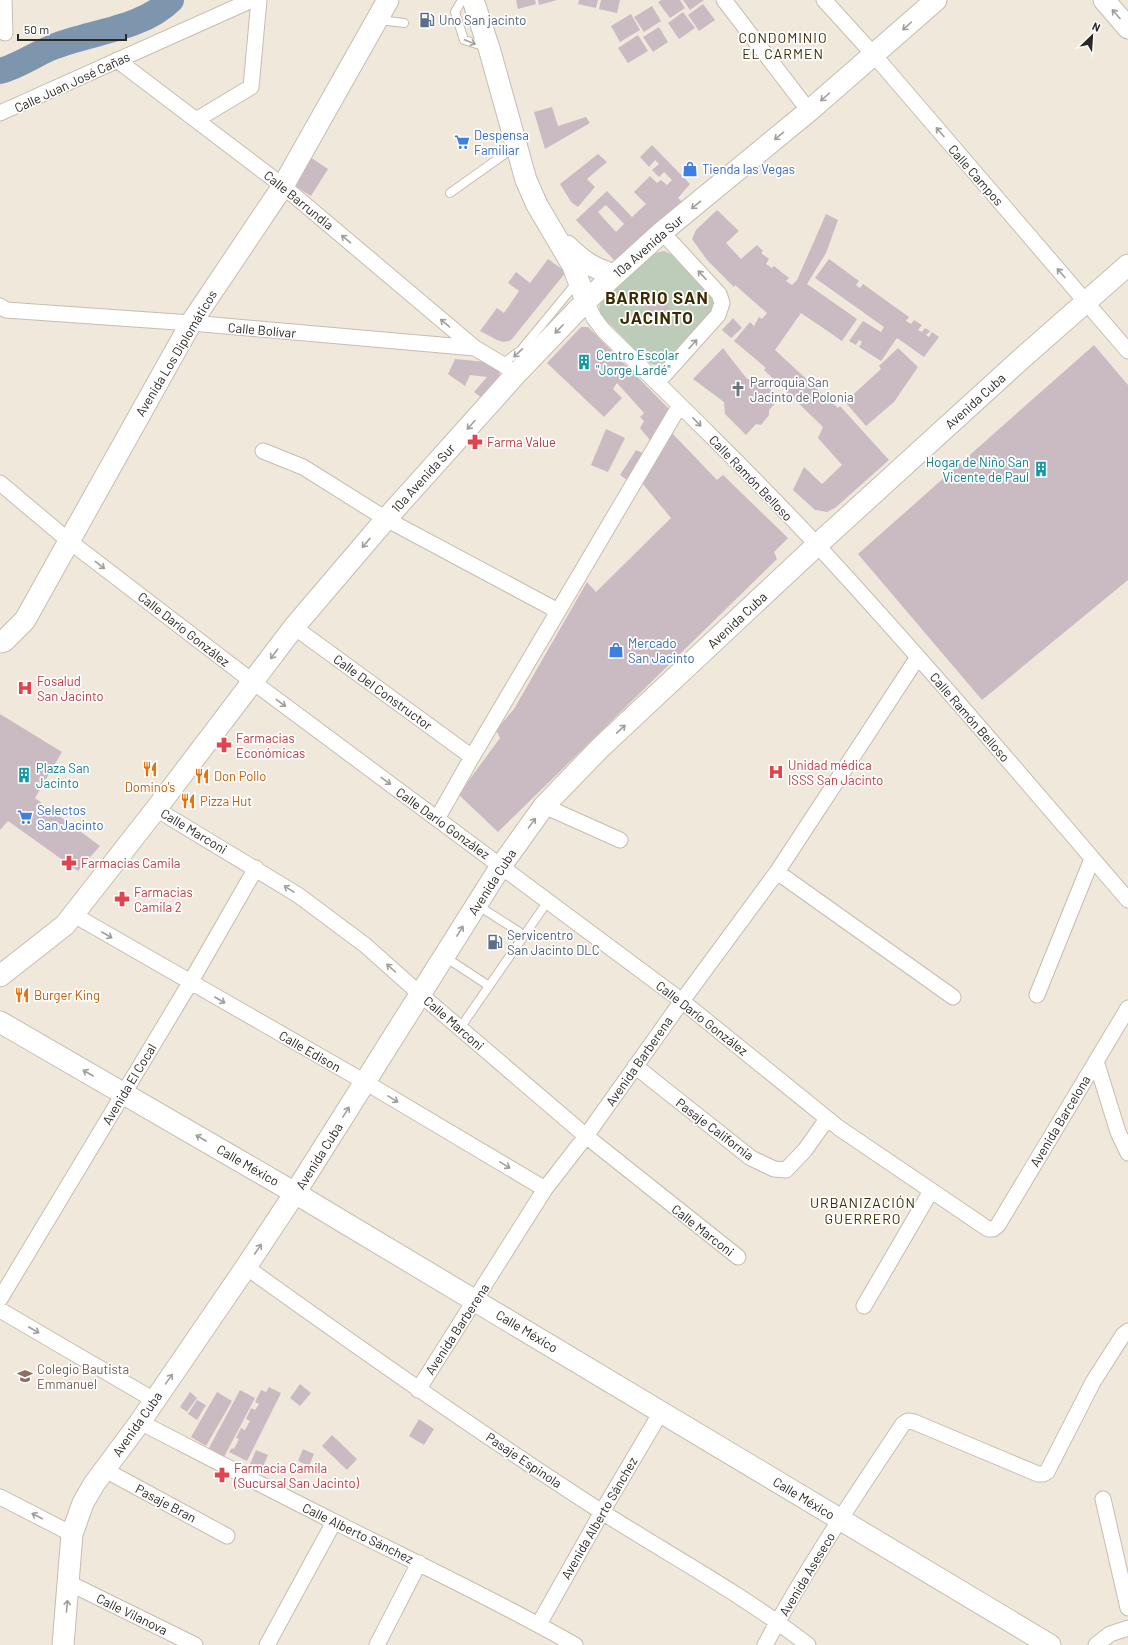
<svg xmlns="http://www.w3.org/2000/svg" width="1128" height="1645" font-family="Barlow,sans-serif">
	<rect width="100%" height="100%" fill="#f1e8dc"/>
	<path fill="#bdccb8" d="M664,251L671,254L713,299L715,304L713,309L665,363L654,365L646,361L603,317C598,310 598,305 603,299L655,253Z"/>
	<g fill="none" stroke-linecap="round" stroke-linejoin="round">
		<path stroke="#7d96ae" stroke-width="26" d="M0,71C19,66 35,54 53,47C90,32 142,29 171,0"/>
	</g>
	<path fill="#cabbc2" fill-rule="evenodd" d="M516,0H535L536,4L518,9Z
		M538,0H557L539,5Z
		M579,0H598L596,8L578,4Z
		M601,0H620L617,13L599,9Z
		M662,0H680L685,8L670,18L658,2Z
		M683,0H704L690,10Z
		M703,4L715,20L699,31L688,15Z
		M652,6L661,21L644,32L634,17Z
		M683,12L695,28L679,39L668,23Z
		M631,14L640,30L620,42L611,26Z
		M659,27L668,42L653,52L643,37Z
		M638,35L648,51L628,63L618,48Z
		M552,107L558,126L586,117L590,123L545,149L534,112Z
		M652,145L690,184L678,198L682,202L648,234L617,261L614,260L576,220L607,191L632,217L646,204L634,192L650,176L657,183L661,180L667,185L672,180L664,172L659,177L652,170L659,164L655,160L649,167L640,157ZM606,205L624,224L616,232L598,212Z
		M598,154L607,162L587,179L595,187L578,207L571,202L560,184Z
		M307,155L328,169L311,196L295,186Z
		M717,210L739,231L726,243L741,259L757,245L763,251L761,253L769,259L766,264L772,268L774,266L789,278L786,281L792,285L797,280L826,214L838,220L826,253L807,284L857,319L842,341L801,313L775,350L838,408L840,406L889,460L835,508L827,512L815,510L793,490L804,467L822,484L842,465L818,438L823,427L764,370L766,368L734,341L750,322L754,326L759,317L762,319L767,313L735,285L734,287L707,260L692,239L696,230Z
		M548,259L566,272L512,339L509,341L503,342L497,340L480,331L497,308L504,313L519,291L508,283L516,272L530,283Z
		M829,259L859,281L856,285L860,288L863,284L909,317L906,321L911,324L914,320L922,325L918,330L922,332L925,328L930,331L926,335L929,337L932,332L939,337L924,357L897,338L881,361L859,347L862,342L859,340L856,345L849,341L863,321L881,332L884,327L815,278Z
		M654,295L666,298L670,310L661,318L650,316L645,305Z
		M733,318L742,328L731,338L722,330Z
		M581,327H588L670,410L653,444L640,428L644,421L640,417L644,413L617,383L613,389L622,398L604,417L547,363Z
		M1094,345L1128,385V580L982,700L858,554Z
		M723,348L747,379H758L780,398L769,410V415L761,425L756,424L746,435L725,414L724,402L693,379Z
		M898,348L918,367L894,402L866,426L845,402L881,369L879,366Z
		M455,359L487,362L499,372L500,377L482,398L474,392L487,377L470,375L465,386L448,374Z
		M606,429L625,438L608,472L591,465Z
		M671,432L717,480L723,475L788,538L774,552L777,559L498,832L457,793L467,783L500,738L496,730L514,709L587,582L596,592L671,518L642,483Z
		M636,450L647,455L630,482L620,475Z
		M0,714L62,752L35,798L100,846L78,871L8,821L0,830Z
		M300,1384L311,1393L300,1406L290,1398Z
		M269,1387L281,1393L247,1461L229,1452L232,1448L234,1449L239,1439L236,1438L241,1428L245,1430L250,1421L246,1419L251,1408L255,1410L259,1404L255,1402L261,1390L266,1392Z
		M240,1390L255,1398L224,1457L209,1448Z
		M190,1392L197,1398L187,1412L180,1407Z
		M217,1392L232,1401L206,1446L191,1437Z
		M197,1400L206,1405L197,1420L188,1414Z
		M419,1419L434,1429L424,1445L409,1436Z
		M332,1435L357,1459L347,1470L322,1446Z
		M303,1449L314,1454L309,1466L298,1461Z
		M256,1450L268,1455L259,1476L247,1471Z"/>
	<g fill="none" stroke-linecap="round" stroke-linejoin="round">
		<g stroke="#c5bdb0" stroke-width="10">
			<path id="lane" d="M462,0L455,12L464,40L486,47
				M379,20L404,23
				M450,193L516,146
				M502,364L521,350L577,282
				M477,905L524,935
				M445,957L489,986
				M460,1028L548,901"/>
		</g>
		<g stroke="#c5bdb0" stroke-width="17">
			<path id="street" d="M4,0L5,33
				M724,0L809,111
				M824,0L874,55L1128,351
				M117,60L283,186L475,348
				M0,113L252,0
				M196,120L251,87L259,0
				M586,301L594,318L604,331C676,401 749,472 818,546C924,661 1026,781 1128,900
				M0,306L6,310L191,323L475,348L502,364L516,374
				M657,383L718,315L722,303L719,294L662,232
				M263,451L303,467L386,519L558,611
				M0,483L69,541L253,682L682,1001L839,1128L988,1229H993L998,1225L1128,1008
				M294,627L472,757
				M544,806L620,840
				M156,809L298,895L365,945L420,994L586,1136L738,1257
				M437,819L472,757L680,405
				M777,872L953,997
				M74,915L365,1082L545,1189
				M1037,995L1092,859
				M1096,1061L1118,1132L1128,1153
				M635,1066L751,1158L774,1169L786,1170L805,1150L827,1119
				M246,1267C363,1351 481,1434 602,1512C671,1556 744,1595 808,1645
				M0,1299L190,983L256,868
				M864,1306L931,1191
				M0,1310L154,1400
				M418,1390L545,1189L586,1136L682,1001L777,872L918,657
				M140,1422C204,1455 269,1489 333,1521C414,1562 496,1600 575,1645
				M105,1470L227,1536
				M0,1497L72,1534
				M1103,1499L1128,1608
				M69,1583L195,1645
				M539,1624L602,1512L661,1412
				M267,1645L334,1522
				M377,1645L419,1563
				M765,1645C806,1569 855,1496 903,1424L908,1421L914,1422L1038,1474H1043L1047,1472L1093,1382L1123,1335L1128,1331
				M1096,1645L1110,1634L1128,1628"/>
		</g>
		<g stroke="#c5bdb0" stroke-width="23">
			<path id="secondary" d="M473,0L489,48L526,180L537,205L573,266L586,301
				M1104,0L1128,28
				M567,246C583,262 593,268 615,275
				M0,642L4,641L25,620L191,323L283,186L388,0
				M0,976L65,925L156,809L294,627L386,519L516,374L586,301L662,232L809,111L936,0
				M0,1022L295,1193L1050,1645
				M63,1645L72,1534L83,1503L94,1484L140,1422L246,1267L295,1193L501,866L544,806L600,748L817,545L1020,360L1128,265"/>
		</g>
		<use href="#lane" stroke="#fff" stroke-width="8"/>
		<use href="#street" stroke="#fff" stroke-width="15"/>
		<use href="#secondary" stroke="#fff" stroke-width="21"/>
	</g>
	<defs><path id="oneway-shaft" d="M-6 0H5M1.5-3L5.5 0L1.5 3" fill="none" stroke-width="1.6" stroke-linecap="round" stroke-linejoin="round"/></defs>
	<g stroke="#a09f9c">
		<use href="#oneway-shaft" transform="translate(1116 14) rotate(-131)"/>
		<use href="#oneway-shaft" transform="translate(907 26) rotate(138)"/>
		<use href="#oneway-shaft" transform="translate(470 42) rotate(22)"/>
		<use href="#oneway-shaft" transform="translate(825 97) rotate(138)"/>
		<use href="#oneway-shaft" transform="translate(940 132) rotate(-131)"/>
		<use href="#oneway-shaft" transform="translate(779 136) rotate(140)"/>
		<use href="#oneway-shaft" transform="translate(696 205) rotate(140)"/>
		<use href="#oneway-shaft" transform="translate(346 239) rotate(-140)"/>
		<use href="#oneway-shaft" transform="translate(1061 273) rotate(-131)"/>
		<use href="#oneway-shaft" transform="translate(702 275) rotate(-133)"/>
		<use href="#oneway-shaft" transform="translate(445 323) rotate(-140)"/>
		<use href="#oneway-shaft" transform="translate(559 329) rotate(134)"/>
		<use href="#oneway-shaft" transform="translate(693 344) rotate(-48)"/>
		<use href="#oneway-shaft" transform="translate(518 353) rotate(137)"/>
		<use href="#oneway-shaft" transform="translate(697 422) rotate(46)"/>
		<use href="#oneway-shaft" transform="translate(471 425) rotate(132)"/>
		<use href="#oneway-shaft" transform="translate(366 543) rotate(130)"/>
		<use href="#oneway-shaft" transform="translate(100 565) rotate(38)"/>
		<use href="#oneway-shaft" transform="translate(274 654) rotate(127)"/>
		<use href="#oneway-shaft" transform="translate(281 703) rotate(37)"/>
		<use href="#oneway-shaft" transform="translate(621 729) rotate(-43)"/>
		<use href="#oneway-shaft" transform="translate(386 781) rotate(37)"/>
		<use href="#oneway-shaft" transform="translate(532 823) rotate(-54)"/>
		<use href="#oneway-shaft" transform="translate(289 889) rotate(-148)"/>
		<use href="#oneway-shaft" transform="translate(460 931) rotate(-58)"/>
		<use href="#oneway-shaft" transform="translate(107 935) rotate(30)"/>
		<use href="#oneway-shaft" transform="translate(391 968) rotate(-138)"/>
		<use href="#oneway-shaft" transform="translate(220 1000) rotate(30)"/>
		<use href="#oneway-shaft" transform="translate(88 1073) rotate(-150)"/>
		<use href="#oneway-shaft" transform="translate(393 1099) rotate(31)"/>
		<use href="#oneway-shaft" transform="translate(346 1112) rotate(-58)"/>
		<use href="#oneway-shaft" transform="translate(201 1138) rotate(-150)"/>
		<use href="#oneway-shaft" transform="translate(505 1165) rotate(31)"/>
		<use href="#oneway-shaft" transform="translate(258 1249) rotate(-56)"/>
		<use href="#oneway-shaft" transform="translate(34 1330) rotate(30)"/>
		<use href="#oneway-shaft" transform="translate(169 1379) rotate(-55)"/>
		<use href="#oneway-shaft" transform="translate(37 1516) rotate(-153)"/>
		<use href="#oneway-shaft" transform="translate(67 1606) rotate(-85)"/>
	</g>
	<defs>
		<g id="fuel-bare" transform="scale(1.2)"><path d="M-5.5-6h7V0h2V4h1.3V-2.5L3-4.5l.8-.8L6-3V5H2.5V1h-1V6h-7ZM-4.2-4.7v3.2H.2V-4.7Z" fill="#5c6f8a" stroke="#fff" stroke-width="2.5" paint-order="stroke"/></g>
		<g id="supermarket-bare" transform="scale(1.2)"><path d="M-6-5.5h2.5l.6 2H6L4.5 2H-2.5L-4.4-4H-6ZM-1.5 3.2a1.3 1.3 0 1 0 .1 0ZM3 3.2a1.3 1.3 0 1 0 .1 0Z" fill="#3f7fe0" stroke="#fff" stroke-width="2.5" paint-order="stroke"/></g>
		<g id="shop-bare" transform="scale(1.2)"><path d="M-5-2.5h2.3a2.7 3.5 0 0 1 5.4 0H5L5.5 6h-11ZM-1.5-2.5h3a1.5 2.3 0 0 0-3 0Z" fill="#3f7fe0" stroke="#fff" stroke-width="2.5" paint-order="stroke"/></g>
		<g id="building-bare" transform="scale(1.2)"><path d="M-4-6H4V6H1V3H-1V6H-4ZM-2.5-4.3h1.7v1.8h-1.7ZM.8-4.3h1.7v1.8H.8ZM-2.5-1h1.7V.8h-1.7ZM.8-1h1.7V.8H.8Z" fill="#0f9aa8" stroke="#fff" stroke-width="2.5" paint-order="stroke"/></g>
		<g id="church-bare" transform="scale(1.2)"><path d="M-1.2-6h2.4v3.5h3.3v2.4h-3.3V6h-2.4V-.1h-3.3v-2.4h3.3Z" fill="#6b7280" stroke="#fff" stroke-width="2.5" paint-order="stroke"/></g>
		<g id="pharmacy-bare" transform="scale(1.2)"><path d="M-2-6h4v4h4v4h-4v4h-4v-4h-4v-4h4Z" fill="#e0444e" stroke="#fff" stroke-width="2.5" paint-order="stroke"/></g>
		<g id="hospital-bare" transform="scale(1.2)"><path d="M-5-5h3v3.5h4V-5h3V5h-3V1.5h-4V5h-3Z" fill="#e0444e" stroke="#fff" stroke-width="2.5" paint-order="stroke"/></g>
		<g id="restaurant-bare" transform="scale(1.2)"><path d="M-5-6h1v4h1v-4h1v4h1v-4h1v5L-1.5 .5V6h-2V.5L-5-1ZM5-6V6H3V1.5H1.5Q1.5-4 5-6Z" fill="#e8710a" stroke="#fff" stroke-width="2.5" paint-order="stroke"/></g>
		<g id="school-bare" transform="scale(1.2)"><path d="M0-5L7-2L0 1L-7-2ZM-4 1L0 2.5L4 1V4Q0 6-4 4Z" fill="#8d6e63" stroke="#fff" stroke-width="2.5" paint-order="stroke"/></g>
	</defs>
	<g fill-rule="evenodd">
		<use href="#fuel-bare" x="427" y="20"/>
		<use href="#supermarket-bare" x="462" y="142"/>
		<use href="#shop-bare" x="690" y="169"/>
		<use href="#building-bare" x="584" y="362"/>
		<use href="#church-bare" x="738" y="389"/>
		<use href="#pharmacy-bare" x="475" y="442"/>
		<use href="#building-bare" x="1041" y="469"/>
		<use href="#shop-bare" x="616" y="650"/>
		<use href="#hospital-bare" x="25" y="688"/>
		<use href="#pharmacy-bare" x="224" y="745"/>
		<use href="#restaurant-bare" x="150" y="769"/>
		<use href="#hospital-bare" x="776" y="772"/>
		<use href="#building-bare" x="24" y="775"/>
		<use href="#restaurant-bare" x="202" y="776"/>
		<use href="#restaurant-bare" x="188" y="801"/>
		<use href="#supermarket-bare" x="25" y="817"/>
		<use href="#pharmacy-bare" x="69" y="863"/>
		<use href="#pharmacy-bare" x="122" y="899"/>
		<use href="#fuel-bare" x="495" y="942"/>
		<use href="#restaurant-bare" x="22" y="995"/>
		<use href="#school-bare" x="25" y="1376"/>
		<use href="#pharmacy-bare" x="222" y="1475"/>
	</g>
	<g text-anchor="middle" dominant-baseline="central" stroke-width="3.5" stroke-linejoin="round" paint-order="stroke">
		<g font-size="13" fill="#4e5e75" stroke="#fff" text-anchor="start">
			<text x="439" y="20">Uno San jacinto</text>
			<text x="507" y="935">Servicentro<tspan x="507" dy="15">San Jacinto DLC</tspan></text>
		</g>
		<g font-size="13" fill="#2c2924" stroke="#fff">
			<text transform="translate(72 82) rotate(-25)">Calle Juan José Cañas</text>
			<text transform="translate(976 175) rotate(49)">Calle Campos</text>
			<text transform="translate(299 200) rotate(39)">Calle Barrundia</text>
			<text transform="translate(648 246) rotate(-41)">10a Avenida Sur</text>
			<text transform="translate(262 330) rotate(5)">Calle Bolívar</text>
			<text transform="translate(176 353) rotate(-59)">Avenida Los Diplomáticos</text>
			<text transform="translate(975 401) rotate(-42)">Avenida Cuba</text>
			<text transform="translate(423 478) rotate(-48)">10a Avenida Sur</text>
			<text transform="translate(751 478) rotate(46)">Calle Ramón Belloso</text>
			<text transform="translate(737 620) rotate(-43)">Avenida Cuba</text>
			<text transform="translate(184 629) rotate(38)">Calle Darío González</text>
			<text transform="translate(383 692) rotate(36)">Calle Del Constructor</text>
			<text transform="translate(970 717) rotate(49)">Calle Ramón Belloso</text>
			<text transform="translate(443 823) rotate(36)">Calle Darío González</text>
			<text transform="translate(194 831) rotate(31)">Calle Marconi</text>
			<text transform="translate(492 882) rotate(-57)">Avenida Cuba</text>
			<text transform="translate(702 1018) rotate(38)">Calle Darío González</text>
			<text transform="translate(454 1023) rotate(41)">Calle Marconi</text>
			<text transform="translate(310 1051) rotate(30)">Calle Edison</text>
			<text transform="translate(639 1061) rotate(-55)">Avenida Barberena</text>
			<text transform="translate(129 1084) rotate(-59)">Avenida El Cocal</text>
			<text transform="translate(1060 1121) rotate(-59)">Avenida Barcelona</text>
			<text transform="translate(715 1129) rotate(37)">Pasaje California</text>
			<text transform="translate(319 1156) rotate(-58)">Avenida Cuba</text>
			<text transform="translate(248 1165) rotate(30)">Calle México</text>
			<text transform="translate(703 1230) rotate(38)">Calle Marconi</text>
			<text transform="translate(457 1329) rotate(-57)">Avenida Barberena</text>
			<text transform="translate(527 1331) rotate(31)">Calle México</text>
			<text transform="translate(137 1424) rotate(-55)">Avenida Cuba</text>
			<text transform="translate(524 1460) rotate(34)">Pasaje Espinola</text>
			<text transform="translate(804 1498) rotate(31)">Calle México</text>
			<text transform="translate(166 1503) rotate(28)">Pasaje Bran</text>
			<text transform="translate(599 1518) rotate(-60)">Avenida Alberto Sánchez</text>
			<text transform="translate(358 1533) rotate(26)">Calle Alberto Sánchez</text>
			<text transform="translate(807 1574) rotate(-59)">Avenida Aseseco</text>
			<text transform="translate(132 1614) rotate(26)">Calle Vilanova</text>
		</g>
		<g font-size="13" fill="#366cbe" stroke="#fff" text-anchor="start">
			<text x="474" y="135">Despensa<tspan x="474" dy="15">Familiar</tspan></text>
			<text x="702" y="169">Tienda las Vegas</text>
			<text x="628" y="643">Mercado<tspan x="628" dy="15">San Jacinto</tspan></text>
			<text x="37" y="810">Selectos<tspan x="37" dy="15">San Jacinto</tspan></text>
		</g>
		<g font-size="13" fill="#0d838f" stroke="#fff" text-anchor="start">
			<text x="596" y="355">Centro Escolar<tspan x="596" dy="15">"Jorge Lardé"</tspan></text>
			<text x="1029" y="462" text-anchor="end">Hogar de Niño San<tspan x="1029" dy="15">Vicente de Paul</tspan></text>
			<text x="36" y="768">Plaza San<tspan x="36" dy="15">Jacinto</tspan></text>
		</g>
		<g font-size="13" fill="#5b616d" stroke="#fff" text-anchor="start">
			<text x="750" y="382">Parroquia San<tspan x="750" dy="15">Jacinto de Polonia</tspan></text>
		</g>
		<g font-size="13" fill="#be3a42" stroke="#fff" text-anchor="start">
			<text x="487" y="442">Farma Value</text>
			<text x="37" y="681">Fosalud<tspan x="37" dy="15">San Jacinto</tspan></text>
			<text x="236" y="738">Farmacias<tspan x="236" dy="15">Económicas</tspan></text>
			<text x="788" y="765">Unidad médica<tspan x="788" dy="15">ISSS San Jacinto</tspan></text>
			<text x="81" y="863">Farmacias Camila</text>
			<text x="134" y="892">Farmacias<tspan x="134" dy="15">Camila 2</tspan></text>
			<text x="234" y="1468">Farmacia Camila<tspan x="234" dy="15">(Sucursal San Jacinto)</tspan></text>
		</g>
		<g font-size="13" fill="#c56008" stroke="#fff" text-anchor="start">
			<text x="214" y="776">Don Pollo</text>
			<text x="150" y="787" text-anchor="middle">Domino's</text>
			<text x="200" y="801">Pizza Hut</text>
			<text x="34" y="995">Burger King</text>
		</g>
		<g font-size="13" fill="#785e54" stroke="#fff" text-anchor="start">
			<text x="37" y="1369">Colegio Bautista<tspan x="37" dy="15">Emmanuel</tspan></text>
		</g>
		<g font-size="14" letter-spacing="1" fill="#3a2a00" stroke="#fff">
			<text x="783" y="37">CONDOMINIO<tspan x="783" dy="16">EL CARMEN</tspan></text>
			<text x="863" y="1202">URBANIZACIÓN<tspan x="863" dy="16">GUERRERO</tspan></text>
		</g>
		<g font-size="17" font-weight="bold" letter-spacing="1" fill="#3a2a00" stroke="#fff">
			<text x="657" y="297">BARRIO SAN<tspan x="657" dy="20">JACINTO</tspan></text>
		</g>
	</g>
	<g transform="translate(1092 36) rotate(25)" stroke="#ffffff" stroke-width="3" paint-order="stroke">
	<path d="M0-3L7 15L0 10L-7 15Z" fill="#2c2924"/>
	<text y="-6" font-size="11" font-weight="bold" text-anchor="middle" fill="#2c2924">N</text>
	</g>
	<path d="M18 34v6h108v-6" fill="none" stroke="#2c2924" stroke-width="2"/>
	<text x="24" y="34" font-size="12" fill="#2c2924" stroke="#ffffff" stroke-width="3" paint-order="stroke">50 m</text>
</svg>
